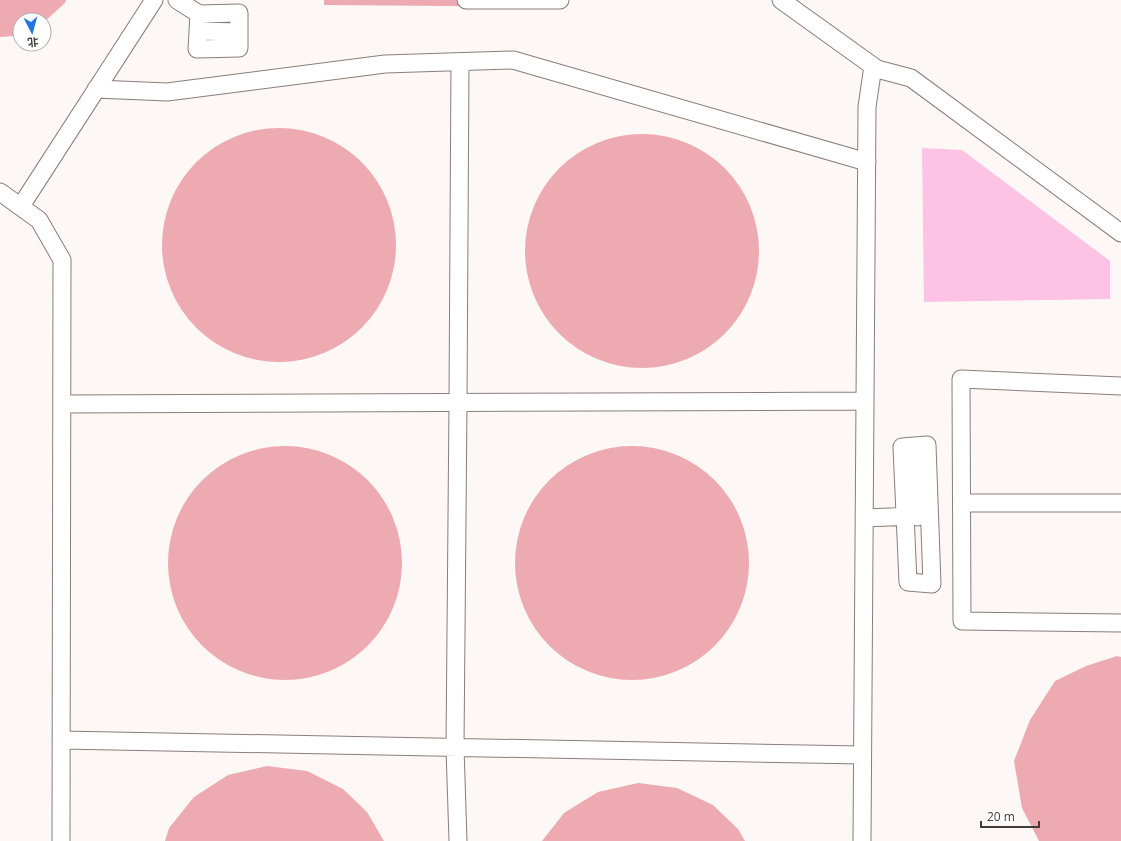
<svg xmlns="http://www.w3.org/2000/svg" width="1121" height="841" font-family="'Open Sans','Noto Sans SC',sans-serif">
	<rect width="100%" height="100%" fill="#fdf7f5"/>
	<path fill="#fec3e4" d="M922,148L962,150L1110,261V299L924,302Z"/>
	<path fill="#edaab0" d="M0,0H66L65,3L44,22V20H20V33L14,36L0,37Z
		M324,0H564L565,7L324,5Z
		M162 245a117 117 0 1 1 234 0a117 117 0 1 1-234 0Z
		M525 251a117 117 0 1 1 234 0a117 117 0 1 1-234 0Z
		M515 563a117 117 0 1 1 234 0a117 117 0 1 1-234 0Z
		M168 563a117 117 0 1 1 234 0a117 117 0 1 1-234 0Z
		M1117,656L1121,657V841H1039L1022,808L1014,761L1030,720L1055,681L1086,666Z
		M267,766L307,771L343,789L367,812L384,841H165L169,828L194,797L228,775Z
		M638,783L677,788L713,805L738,829L745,841H542L564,813L598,792Z"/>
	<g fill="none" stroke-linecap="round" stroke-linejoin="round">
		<g stroke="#8a7e79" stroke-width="19">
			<path id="street" d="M177,0L199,14
				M466,0H560
				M781,0L877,69L911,78L1121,233
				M239,13V48L197,49L199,14Z
				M198,31L239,32
				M96,89L167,92L385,64L513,60L867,162
				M0,192L39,220L62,260L61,841
				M21,206L154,0
				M1121,386L961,379L962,621L1121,623
				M62,404L865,401
				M927,445L932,584L908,582L902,447Z
				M913,449L917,517
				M962,503H1121
				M864,518L915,516
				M61,740L862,755
				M458,841L455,748L458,402L460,62
				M862,841L867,107L873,66"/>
		</g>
		<use href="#street" stroke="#fff" stroke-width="17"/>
	</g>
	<g transform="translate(32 32) rotate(174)"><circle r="19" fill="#ffffff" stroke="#b3b1b0"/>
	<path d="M0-3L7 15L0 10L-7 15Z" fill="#2274df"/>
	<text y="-6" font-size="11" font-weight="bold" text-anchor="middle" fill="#413b39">北</text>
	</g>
	<path d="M981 821v6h58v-6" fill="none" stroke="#413b39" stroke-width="2"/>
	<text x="987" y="821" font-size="12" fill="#413b39" stroke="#ffffff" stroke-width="3" paint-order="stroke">20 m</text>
</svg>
